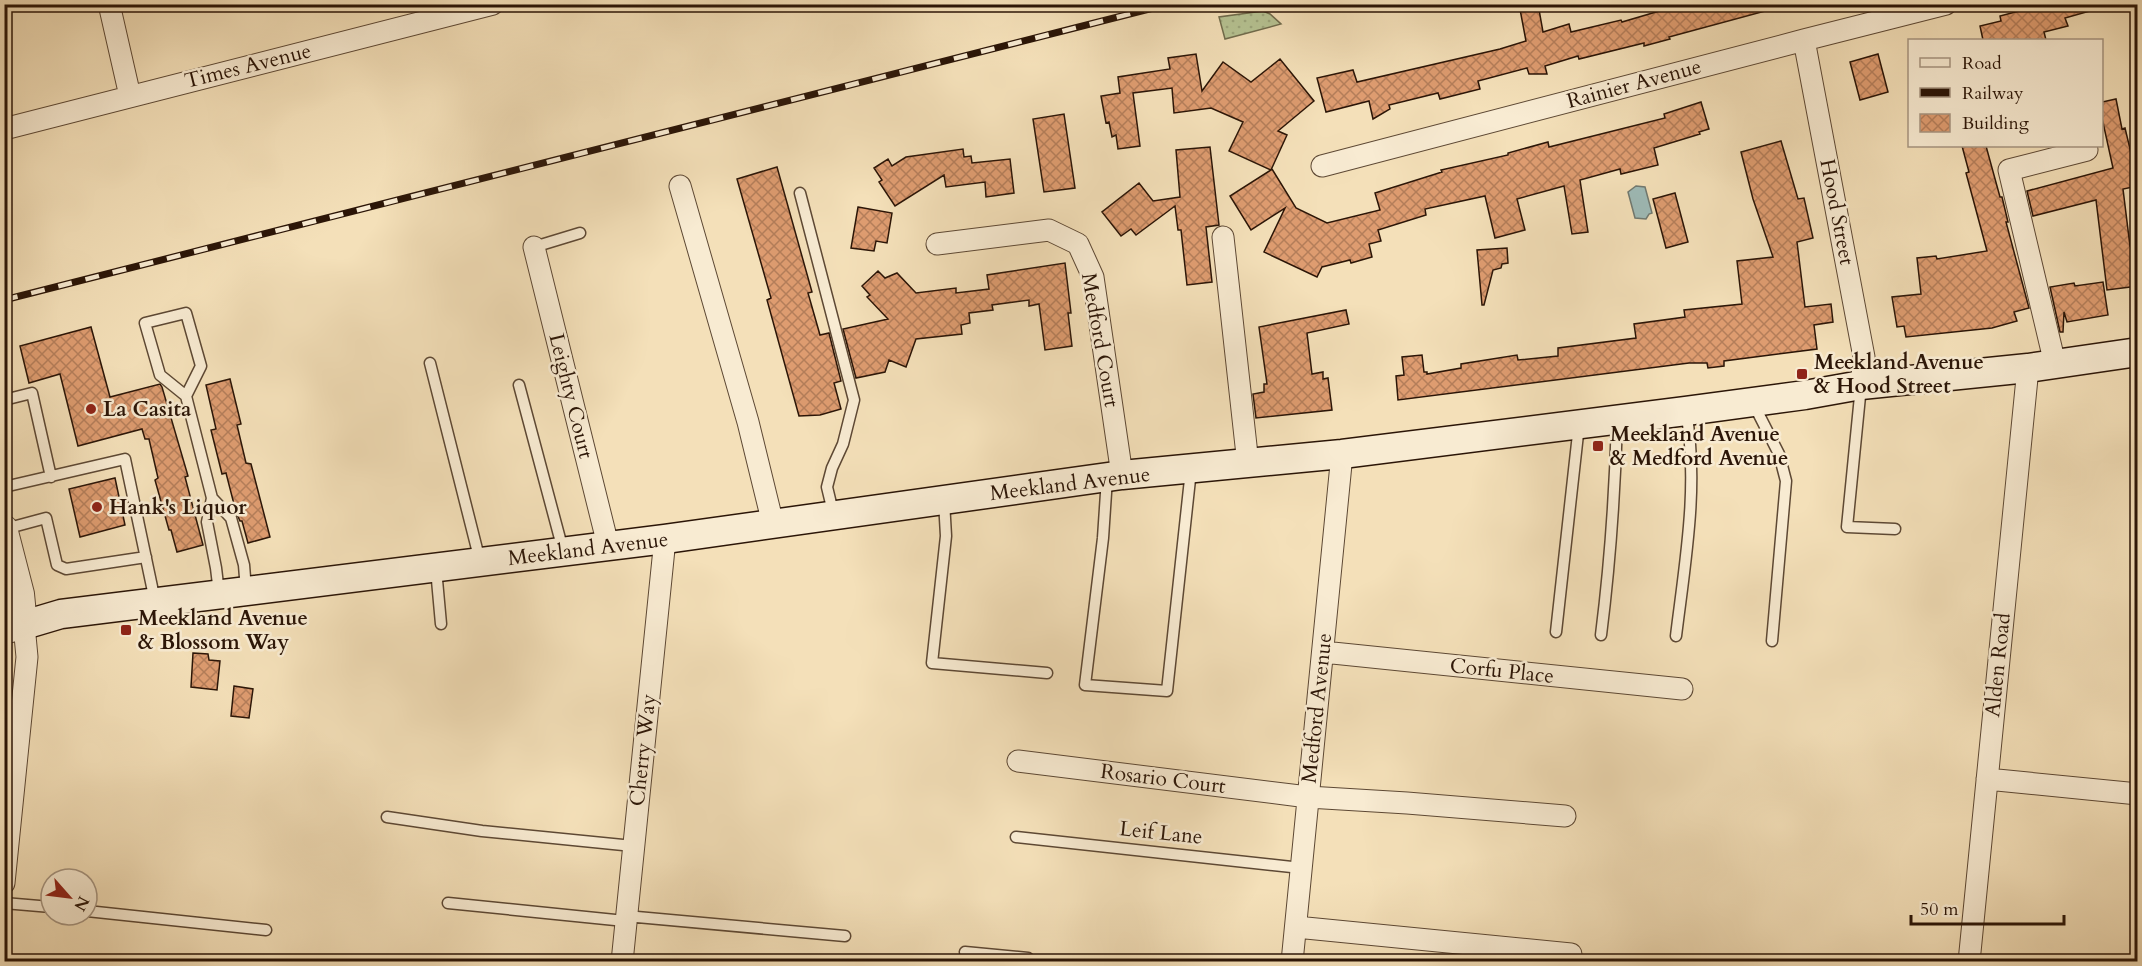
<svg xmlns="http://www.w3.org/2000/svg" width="2142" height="966" font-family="Cardo,serif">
	<defs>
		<pattern id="garden-dots" width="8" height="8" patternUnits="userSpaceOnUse" patternTransform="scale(1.5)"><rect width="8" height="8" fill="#b6c393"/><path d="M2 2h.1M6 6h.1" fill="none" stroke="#9da77d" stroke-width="1.8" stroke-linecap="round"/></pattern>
		<pattern id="building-cross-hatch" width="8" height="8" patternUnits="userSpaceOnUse" patternTransform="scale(1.5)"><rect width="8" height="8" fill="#de9c70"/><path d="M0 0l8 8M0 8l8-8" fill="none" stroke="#b47e5a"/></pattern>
	</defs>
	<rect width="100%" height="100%" fill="#f4e0b9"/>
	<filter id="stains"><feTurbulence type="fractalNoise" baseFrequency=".00333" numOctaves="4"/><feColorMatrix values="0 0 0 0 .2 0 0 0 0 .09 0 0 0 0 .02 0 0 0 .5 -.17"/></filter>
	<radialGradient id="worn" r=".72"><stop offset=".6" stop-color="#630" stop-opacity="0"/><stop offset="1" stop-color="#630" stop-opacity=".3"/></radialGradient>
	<path fill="url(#garden-dots)" stroke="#706c4d" stroke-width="1.5" d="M1263,11L1270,14L1281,24L1225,39L1219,17Z"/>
	<path fill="#9ebbb8" stroke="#707971" stroke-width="1.5" d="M1636,186L1645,187L1652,213L1649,214L1646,219L1635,218L1628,192Z"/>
	<path fill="url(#building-cross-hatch)" stroke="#2b1507" stroke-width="1.5" d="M1519,4H1538L1543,32L1569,24L1571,32L1621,20L1622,22L1683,4H1768L1769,10L1669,37L1670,39L1644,46V43L1579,59L1578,56L1545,66L1547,74H1529L1527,68L1478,81L1480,89L1440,99L1438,93L1389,105L1390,109L1373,119L1369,101L1326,112L1317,78L1353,70L1357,82L1500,49L1526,41Z
		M2021,4H2096L2097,9L2065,18L2068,26L2044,32L2046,40H1983L1980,26L2001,21L2000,16L2023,10Z
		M1196,54L1202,91L1223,62L1251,82L1280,59L1314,101L1278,131L1287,135L1271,170L1272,169L1296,208L1327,223L1380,210L1375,193L1442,172L1441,170L1508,155V153L1548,142L1549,147L1665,118L1664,114L1701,102L1709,129L1699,132L1700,134L1654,148L1658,165L1621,174L1620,169L1580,180L1588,232L1572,234L1564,186L1517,199L1525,230L1495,238L1485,196L1425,209L1426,215L1378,230L1381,241L1369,244L1372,257L1351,263L1350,260L1322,267L1317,277L1264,252L1285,208L1251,230L1230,196L1271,170L1229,151L1243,122L1211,108L1174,113L1172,88L1133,93L1140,146L1118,149L1116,135L1112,137L1109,122L1106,123L1101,96L1120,93L1118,77L1170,69L1168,58Z
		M1878,54L1888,92L1860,100L1850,62Z
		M2116,99L2122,129L2125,128L2138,182V186L2123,189L2130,246H2135L2138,286L2107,290L2096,200L2033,216L2027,191L2113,168L2102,118V102Z
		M1064,114L1075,188L1044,192L1033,119Z
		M1781,141L1798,199L1804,198L1813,238L1797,242L1805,307L1831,304L1833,322L1814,325L1817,349L1724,361V366L1708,368L1707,363H1689L1398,400L1396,376L1404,375L1402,357L1422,355L1424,372H1427V374L1461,368V364L1517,355L1518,360L1558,356V348L1636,338L1634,324L1685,317L1684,310L1742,304L1737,261L1773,257L1753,199L1741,152Z
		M1962,146H1986L2000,197H2002L2008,222H2006L2029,308L2014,312L2017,321L1992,328L1906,337L1904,326L1897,327L1892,297L1921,294L1917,258L1936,256L1937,259L1987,251L1966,173L1969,172Z
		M1210,147L1219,225L1206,227L1212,282L1187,285L1181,230H1178L1175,206L1136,235L1131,229L1121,236L1102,212L1139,183L1153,201L1180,197L1176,150Z
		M963,149L964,157L971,156L972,163L1010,159L1014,193L986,197L985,182L946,187L944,175L895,206L879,182L882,180L874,168L888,159L892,166L906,157Z
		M777,167L812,292L808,293L820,335L829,333L841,381L834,383L841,409L820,415L799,416L767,300L771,298L737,179Z
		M1675,193L1688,242L1666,248L1653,199Z
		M858,207L892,213L887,243L876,241L874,251L851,248Z
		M1507,248L1508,263L1502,264L1501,268L1493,270L1484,305H1482L1477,250Z
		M1065,263L1071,313H1068L1072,346L1045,350L1039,304L1029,306V300L992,305L993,310L969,313L970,323L961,325L962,334L916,339L906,367L889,360L885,372L856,378L843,329L888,319L867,297L870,295L862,286L878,271L885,278L897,273L916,293L956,288V293L989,289L987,275Z
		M2103,282L2108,315L2067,322L2064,312L2063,332H2060L2050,287L2074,283L2075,286Z
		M1346,310L1349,324L1307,333L1312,374L1323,372V379L1328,378L1332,410L1256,418L1253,394L1264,392V384H1267L1259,327Z
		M91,327L110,397L160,384L162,387L188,476L185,477L203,545L177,552L171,530H169L155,480L158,478L149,439H145L142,429L78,446L60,374L29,383L20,346Z
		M230,379L241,424L237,425L246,463L251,464L270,537L248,543L242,521H240L236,512L226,473L222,474L211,430L216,429L206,385Z
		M115,478L125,525L80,537L69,489Z
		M193,653L208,654L209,660L220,661L217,690L191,687Z
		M234,686L253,689L249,718L231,716Z"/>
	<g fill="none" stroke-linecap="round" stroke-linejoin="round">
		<g stroke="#5d4834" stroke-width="13">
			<path id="service" d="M800,193L854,400L843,444L832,468L827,487L834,516
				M534,247L580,233
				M430,363L480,561
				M519,385L563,550
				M1861,386L1847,527L1895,529
				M186,396L160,375L145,323L186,313L201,366L186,396L212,498L231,518L244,565L246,590
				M4,400L32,393L51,477
				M1753,403L1779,454L1786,481L1772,641
				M1107,478L1103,538L1085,685L1167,691L1191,470
				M4,487L125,459L155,601
				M212,498L207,522L216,568L219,593
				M944,501L946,536L932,663L1047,673
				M5,529L46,518L57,565L66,569L146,557
				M436,569L441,624
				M1556,632L1579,425
				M1601,635C1610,564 1615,492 1617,420
				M1676,636C1685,562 1699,486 1686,411
				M387,817L482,831L633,846
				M1016,837L1301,868
				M4,903L51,907
				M448,903L625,921
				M87,911L266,930
				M626,916L845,936
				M965,952L1028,958L1032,962"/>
		</g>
		<g stroke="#5d4834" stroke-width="23">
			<path id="minor" d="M109,4L130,96
				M1804,40L1864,357L1861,385
				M4,129L493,4
				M1322,166L1804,40L1946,4
				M680,186L748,422L773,524
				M1223,237L1248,464
				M937,244L1049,230L1078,244L1093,277L1122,475
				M534,247L608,545
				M2055,364L2009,170L2087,150
				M1323,652L1682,689
				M1018,761L1308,797L1407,803L1565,816
				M1987,779L2138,794
				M4,883L27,657L24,625
				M1296,927L1571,954
				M622,962L665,539
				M1292,962L1342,454
				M1969,962L2028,368"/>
		</g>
		<g stroke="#5d4834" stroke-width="28">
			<path id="tertiary" d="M4,528L21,594L24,625L4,631"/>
		</g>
		<g stroke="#2b1507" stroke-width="31">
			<path id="secondary" d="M24,625L61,614L665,539L1122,475L1342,454L1686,411L1805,395L1861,385L2028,368L2138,352"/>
		</g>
		<use href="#service" stroke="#f8ebd2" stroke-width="10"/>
		<use href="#minor" stroke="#f8ebd2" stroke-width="21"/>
		<use href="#tertiary" stroke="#f8ebd2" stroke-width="26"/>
		<use href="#secondary" stroke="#f8ebd2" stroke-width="28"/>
		<g stroke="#2b1507" stroke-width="7">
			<path id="rail" d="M4,300L1169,4"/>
		</g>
		<use href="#rail" stroke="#f8ebd2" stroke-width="4.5" stroke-dasharray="14" stroke-linecap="butt"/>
	</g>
	<g fill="#8f2418" stroke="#f8ebd2" stroke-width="2">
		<rect x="1796" y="368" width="12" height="12" rx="3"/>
		<circle cx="91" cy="409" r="6"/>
		<rect x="1592" y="440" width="12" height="12" rx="3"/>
		<circle cx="97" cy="507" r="6"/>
		<rect x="120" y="624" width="12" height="12" rx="3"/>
	</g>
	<g text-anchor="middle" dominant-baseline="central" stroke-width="5" stroke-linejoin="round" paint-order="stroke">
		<g font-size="21" fill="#2b1507" stroke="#f8ebd2">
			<text transform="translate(248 66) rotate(-14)">Times Avenue</text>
			<text transform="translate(1634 84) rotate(-15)">Rainier Avenue</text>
			<text transform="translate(1837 212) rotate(79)">Hood Street</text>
			<text transform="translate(1100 340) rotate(80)">Medford Court</text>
			<text transform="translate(571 396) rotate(76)">Leighty Court</text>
			<text transform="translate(1070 484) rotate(-7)">Meekland Avenue</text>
			<text transform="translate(588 549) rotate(-7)">Meekland Avenue</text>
			<text transform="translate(1998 665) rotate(-84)">Alden Road</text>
			<text transform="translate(1502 671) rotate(6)">Corfu Place</text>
			<text transform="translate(1317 708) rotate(-84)">Medford Avenue</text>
			<text transform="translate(643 750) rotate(-84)">Cherry Way</text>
			<text transform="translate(1163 779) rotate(7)">Rosario Court</text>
			<text transform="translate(1161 833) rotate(6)">Leif Lane</text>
		</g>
		<g font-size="21" font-weight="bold" fill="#2b1507" stroke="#f8ebd2" text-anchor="start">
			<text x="1814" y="362">Meekland Avenue<tspan x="1814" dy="24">&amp; Hood Street</tspan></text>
			<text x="103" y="409">La Casita</text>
			<text x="1610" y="434">Meekland Avenue<tspan x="1610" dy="24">&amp; Medford Avenue</tspan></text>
			<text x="109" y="507">Hank's Liquor</text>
			<text x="138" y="618">Meekland Avenue<tspan x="138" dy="24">&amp; Blossom Way</tspan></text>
		</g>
	</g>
	<rect width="2142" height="966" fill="none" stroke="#f4e0b9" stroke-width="24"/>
	<rect x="6" y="6" width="2130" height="954" fill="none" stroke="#2b1507" stroke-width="3"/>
	<rect x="12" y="12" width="2118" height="942" fill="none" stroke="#2b1507" stroke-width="1.5"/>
	<rect x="1908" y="39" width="195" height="108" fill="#f8ebd2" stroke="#a69581" stroke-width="1.5"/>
	<rect x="1920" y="58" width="30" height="9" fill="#f8ebd2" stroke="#a69581" stroke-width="1.5"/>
	<text x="1962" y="69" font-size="18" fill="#2b1507">Road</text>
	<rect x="1920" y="88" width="30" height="9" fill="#2b1507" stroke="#a69581" stroke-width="1.5"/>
	<text x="1962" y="99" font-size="18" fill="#2b1507">Railway</text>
	<rect x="1920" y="114" width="30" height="18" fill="url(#building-cross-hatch)" stroke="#a69581" stroke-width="1.5"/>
	<text x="1962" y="129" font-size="18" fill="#2b1507">Building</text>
	<g transform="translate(69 897) rotate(118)"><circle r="28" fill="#f8ebd2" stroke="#a69581" stroke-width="1.5"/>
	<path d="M0-4.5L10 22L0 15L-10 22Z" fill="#8f2418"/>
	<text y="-9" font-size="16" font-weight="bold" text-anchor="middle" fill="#2b1507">N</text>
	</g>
	<path d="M1911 915v9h153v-9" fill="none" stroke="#2b1507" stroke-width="3"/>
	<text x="1920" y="915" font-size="18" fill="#2b1507" stroke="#f8ebd2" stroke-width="4.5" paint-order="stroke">50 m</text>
	<rect width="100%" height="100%" filter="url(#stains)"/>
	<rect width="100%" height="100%" fill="url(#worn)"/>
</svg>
